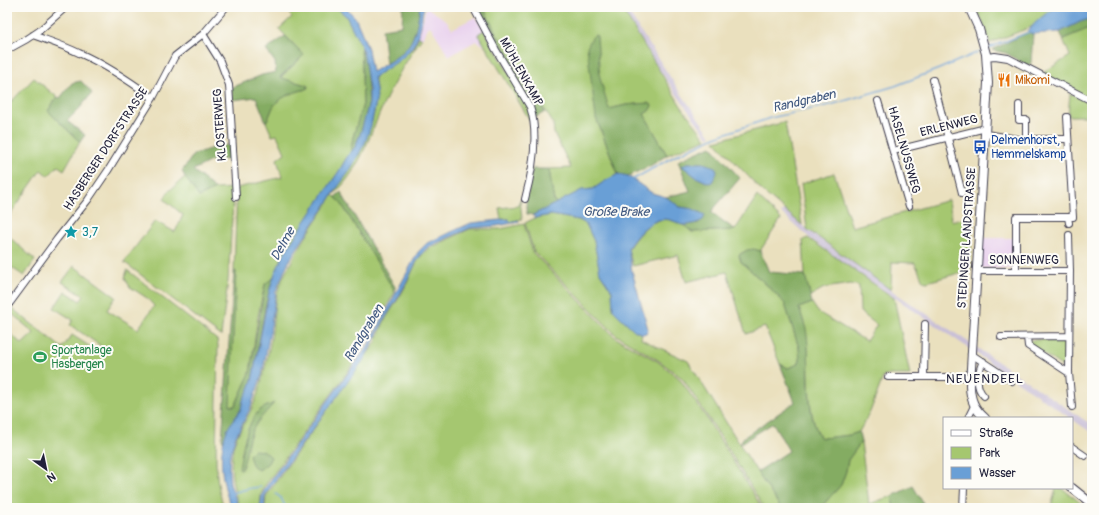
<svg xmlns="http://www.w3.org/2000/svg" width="1099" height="515" font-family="Pangolin,sans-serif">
	<rect width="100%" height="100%" fill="#fdfcf7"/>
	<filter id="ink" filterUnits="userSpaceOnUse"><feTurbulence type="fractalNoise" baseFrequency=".025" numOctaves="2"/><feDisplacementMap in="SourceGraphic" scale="8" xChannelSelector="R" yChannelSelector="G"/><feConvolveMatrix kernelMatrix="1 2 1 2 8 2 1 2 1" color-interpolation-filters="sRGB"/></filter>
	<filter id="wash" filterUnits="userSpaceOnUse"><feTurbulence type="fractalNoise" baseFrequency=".012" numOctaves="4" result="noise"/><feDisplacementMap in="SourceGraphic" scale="16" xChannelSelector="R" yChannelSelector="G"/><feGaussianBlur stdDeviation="0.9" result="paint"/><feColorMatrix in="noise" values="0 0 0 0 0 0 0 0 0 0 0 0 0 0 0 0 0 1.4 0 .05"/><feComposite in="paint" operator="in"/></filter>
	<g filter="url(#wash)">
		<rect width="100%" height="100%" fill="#eae0be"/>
		<path fill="#e9d2ee" d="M426,7L446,20L452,29L475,17L484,30L478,34L484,46L476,41L449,56L431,27L429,26L422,38L419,37Z
			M980,238H1014L1015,269L979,268Z"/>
		<path fill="#c9bfd7" d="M621,7H625L678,89L711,136L708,137L684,105L655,63Z
			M784,210L810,232L891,290L1092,425V433L840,260L811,239L781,213Z"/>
		<path fill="#a5c76f" stroke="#647455" d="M296,7H336L346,16L361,45L363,104L353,137L350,155L347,157L339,171L286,250L273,278L265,284L258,316L250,373L235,406H229L236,272H234L237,188L282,177L277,159L285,153L277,135L272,136L266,122C270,117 271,109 275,104C282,96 296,91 307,89L308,86C299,82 289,81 280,78L304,55L279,29L292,17L289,14Z
			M487,7H621L681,106L706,139L667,155L644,114L649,111L652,105L649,103L626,105L609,109L596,118L618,174L605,181L593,189L582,190L557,203L554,201L549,169L571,168L554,133L553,123L496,33L484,9Z
			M975,7H1052L1053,8L1031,27L990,43L981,18Z
			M1092,27V100L1041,74L1070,56L1063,39Z
			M484,30L528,106L532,124L478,34Z
			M419,37L422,38C405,62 390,88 379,115C366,145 358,172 333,195L341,203L395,292L349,370L264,487L261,495L260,508H240C233,489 230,476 232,455C233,438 245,423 252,408C261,389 269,353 272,332C275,306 274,293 288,268C302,241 321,215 337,188C340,182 346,177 349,171C365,146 382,107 374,77L412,49Z
			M34,78L57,97L48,111L80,142L64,170L58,166L48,176L41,170L7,219V106Z
			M1070,93L1092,104V116H1068Z
			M785,122L802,225L763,192L715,141Z
			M834,173L852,227L949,200L952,221L973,217L970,270L927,282L923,281L915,263L892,262L891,290L807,229L801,184Z
			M185,177L199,197L215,189L234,188L228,281L221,336L124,262L155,221L175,232L183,215L164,199L168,192Z
			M757,196L781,219L760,251C752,248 746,250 739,255L741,262L770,288L785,304L799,348L800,362L796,365L788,368L780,364L765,327L746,334L727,272L686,282L678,255L633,266L628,249C646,221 665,208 692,232L735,230Z
			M520,199L522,219L510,222L509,219H501L499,208L518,206Z
			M551,215L579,220L586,224L594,241L600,273L612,291L613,309L634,330L642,334L641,339L688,361L757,472L781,508H764L717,431L682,378L658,360L616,335L534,252L525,223L535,218Z
			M524,224L533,253L616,338L657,361L679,378L706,417L762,508H265L266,496L376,342C379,334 382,326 386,318C392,308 399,299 404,289C412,275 415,259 428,249L470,229H500Z
			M7,235L35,260L24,276L12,268L7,269Z
			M808,238L894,298L910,375H884L870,412L859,432L850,435L824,438L820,437C803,407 813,361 805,328C804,321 801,314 799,308L812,303L818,312L866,341L877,325L860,312L859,286L851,284L824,288L810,296L805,275L803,240Z
			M74,266L116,297L107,310L138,329L154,306L147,298L130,287L125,278L127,270L217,340L218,345L216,459C216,477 219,492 224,508H7V378L8,377L7,375V331L22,344L34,333L10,312L13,309L62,348L72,335L97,351L101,346L70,325L73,320L54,308L65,291L80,301L84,296L62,282Z
			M1067,339V364L1063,367L1030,345L1029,342L1032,340Z
			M861,442L869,504L892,496L894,508H820L841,485L846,471L848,460Z
			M1056,488H1062L1087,508H1051Z"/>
		<path fill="#84ac62" stroke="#53674e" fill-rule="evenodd" d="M403,7H420C418,20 416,35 408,47C403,54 393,59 386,64L382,29L402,26Z
			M484,9L496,33L545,112L536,117L478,12Z
			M1092,18V27L1063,39L1060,32L1080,22Z
			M1028,32L1033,34L1031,63L1028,66L1006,53L992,50Z
			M595,35L597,36L600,78L609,109L626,105L649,103L652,106L649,111L644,114L667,155L650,166L628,176L618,174L596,118L587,47C590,43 590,38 595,35Z
			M285,36L304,55L280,77C289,81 299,82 308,86L307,89C297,91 282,96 275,104C271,109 270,117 266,122L256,97L233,100L231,88L262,75L276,72L275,62L266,50Z
			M361,45L366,65L369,103L361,132L355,147L350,155L353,137L363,104Z
			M81,81L92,93L80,108L67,121L85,135L80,142L48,111L57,97L60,98L72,83Z
			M230,145L231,160L215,159L193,170L215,189L199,197L185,177L182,171L194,154L219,146Z
			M711,146L740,178L711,212L735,230L692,232L684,225L699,223L693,209L680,207L666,197L690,191L678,161ZM687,163H703L712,182L709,183L696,177Z
			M532,169H549L554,201L557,203L533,215L527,214L526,201Z
			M341,192L395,287V292L341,203L335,197Z
			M754,249L760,251L769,272L805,275L812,303L799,308C801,315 804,322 806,329C812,362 803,408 820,437L823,438L850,435L859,432L861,442L848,460L846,471L841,485L820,508H781L757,472L789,451L773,423L740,444L743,438L795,402L780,364L788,368L796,365L800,361L799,348L785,304L770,288L741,262L739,255L747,250Z
			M236,271L230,406H235L250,373L265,284L273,278L265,308L252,381L248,392L244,399L241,409L228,430L224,441L222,440L234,272Z
			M274,403C264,415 254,423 249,439C246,449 246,460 241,470L239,468C242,451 246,422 260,410C264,407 270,405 274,403Z
			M254,450L264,451L271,457L268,463L259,470C252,468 251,462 249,455Z
			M913,486L926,508H894L892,496Z"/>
		<path fill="#699fd6" stroke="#466088" d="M336,7H345L355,17L361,31L368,49L372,72C408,51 414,49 420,7H424C422,13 422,20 421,26C414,55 397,62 374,77L377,97L371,126L365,143L349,172L338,187L294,253L287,265L276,291L270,332L262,375L250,409L235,438L230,454L229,470L230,484L239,508H231C222,483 217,456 227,430C231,422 237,416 241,409C242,406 242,403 243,400C246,394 250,388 252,381L269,292L275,273L286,250L339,171L347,157L355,147L361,132L369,103V89L363,50L346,16Z
			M1057,7H1092V18L1080,22L1060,32L1033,34L1028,32C1034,22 1047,12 1057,7Z
			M687,163H703L715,167L717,172L712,182L709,183L696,177L682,166Z
			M618,174L628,176L652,193L666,197L680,207L693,209L705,215L703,220C698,223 685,227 679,224C677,223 675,221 673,221C654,213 637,234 628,248L632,271L648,329L646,333L642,334L634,330L616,313L613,309L612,291L600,273L594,241L586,224L579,220L551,215L535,218L533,215L582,190L593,189L605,181Z
			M509,219L510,222L518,220L519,222L496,226L470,228L428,247C416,258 412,273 404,287C399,297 392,307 386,317C378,331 372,346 363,361L269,489L265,496L264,508H261C260,498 263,492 268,484L367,347L418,252L427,243L471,223Z"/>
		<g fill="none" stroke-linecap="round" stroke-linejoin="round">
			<path stroke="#699fd6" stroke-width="1.5" d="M988,48L1029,32
				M632,180L675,156L715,137L770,118L830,105L895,86L939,69L981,51
				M232,493L251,488L261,487
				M276,494L281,498L286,508"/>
		</g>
	</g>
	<g filter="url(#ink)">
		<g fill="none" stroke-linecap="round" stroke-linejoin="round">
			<g stroke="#403e4f" stroke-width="8">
				<path id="minor" d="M473,7L496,50L530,107C539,134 532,173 525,199
					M203,34L220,61L229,85L236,197
					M33,35C49,41 65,46 79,53C106,65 130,81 153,98
					M7,50L27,39L39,31L66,7
					M986,57L995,56L1008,58L1092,101
					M933,80L962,193
					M878,101L909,206
					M1019,105V120H1026V139
					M1067,117L1073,217H1068L1069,223
					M986,134L1018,139H1068
					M893,151L986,128
					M1069,235L1070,271
					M977,271H1070L1069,373L1072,407
					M1016,271V217H1068
					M7,307L57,239L88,200L109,169L153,98L175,56L203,34L226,7
					M1001,337L1069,336
					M1027,337L1028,346L1069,373
					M971,354L1012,381
					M983,361C978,373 974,386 984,396
					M924,376L925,324
					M888,377H970
					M968,418L974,406
					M1072,447L1085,456
					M963,508L964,488"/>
			</g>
			<g stroke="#403e4f" stroke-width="10">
				<path id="major" d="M969,7L979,29L986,54L988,83L970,385C970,399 974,409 985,418
					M1072,488L1092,504"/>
			</g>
			<use href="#minor" stroke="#fff" stroke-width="6"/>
			<use href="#major" stroke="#fff" stroke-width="8"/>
		</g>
	</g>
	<defs>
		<g id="restaurant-bare" transform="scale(1.08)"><path d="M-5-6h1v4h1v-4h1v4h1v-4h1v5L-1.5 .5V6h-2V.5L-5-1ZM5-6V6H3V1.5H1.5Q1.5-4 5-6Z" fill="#e8710a" stroke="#fdfcf7" stroke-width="2.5" paint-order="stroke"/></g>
		<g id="bus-bare" transform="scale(1.08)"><path d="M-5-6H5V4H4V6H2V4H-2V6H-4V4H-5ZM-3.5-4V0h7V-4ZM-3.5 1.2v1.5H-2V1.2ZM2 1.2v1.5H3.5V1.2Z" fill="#1a4fb4" stroke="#fdfcf7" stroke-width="2.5" paint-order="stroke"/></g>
		<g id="sight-bare" transform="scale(1.08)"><path d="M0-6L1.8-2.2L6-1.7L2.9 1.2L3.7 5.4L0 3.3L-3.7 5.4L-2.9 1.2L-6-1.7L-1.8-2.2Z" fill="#0f9aa8" stroke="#fdfcf7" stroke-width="2.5" paint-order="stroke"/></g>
		<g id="stadium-bare" transform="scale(1.08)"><path d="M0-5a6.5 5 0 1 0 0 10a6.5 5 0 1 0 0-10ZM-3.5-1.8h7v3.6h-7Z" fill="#2e9e5b" stroke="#fdfcf7" stroke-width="2.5" paint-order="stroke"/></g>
	</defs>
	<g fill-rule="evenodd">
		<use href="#restaurant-bare" x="1004" y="80"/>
		<use href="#bus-bare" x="980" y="147"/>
		<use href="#sight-bare" x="71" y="232"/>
		<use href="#stadium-bare" x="40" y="357"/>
	</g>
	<g text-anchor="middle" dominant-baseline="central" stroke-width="4" stroke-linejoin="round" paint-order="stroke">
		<g font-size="12" fill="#22223b" stroke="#fdfcf7">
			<text transform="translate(521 72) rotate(61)">MÜHLENKAMP</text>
			<text transform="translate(220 125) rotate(-94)">KLOSTERWEG</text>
			<text transform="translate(949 126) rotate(-14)">ERLENWEG</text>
			<text transform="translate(106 149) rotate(-57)">HASBERGER DORFSTRASSE</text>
			<text transform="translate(904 150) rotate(74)">HASELNUSSWEG</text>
			<text transform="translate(967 238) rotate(-86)">STEDINGER LANDSTRASSE</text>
			<text x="1024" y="260">SONNENWEG</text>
		</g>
		<g font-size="12" fill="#c56008" stroke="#fdfcf7" text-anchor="start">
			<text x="1015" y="80">Mikomi</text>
		</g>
		<g font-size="12" fill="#164399" stroke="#fdfcf7" text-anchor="start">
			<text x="991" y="140">Delmenhorst,<tspan x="991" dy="14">Hemmelskamp</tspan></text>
		</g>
		<g font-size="12" fill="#0d838f" stroke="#fdfcf7" text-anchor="start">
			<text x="82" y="232">3,7</text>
		</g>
		<g font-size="12" fill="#27864d" stroke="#fdfcf7" text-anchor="start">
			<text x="51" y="350">Sportanlage<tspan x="51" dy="14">Hasbergen</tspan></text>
		</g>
		<g font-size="13" font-style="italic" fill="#425a81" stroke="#fdfcf7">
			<text transform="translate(804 101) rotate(-13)">Randgraben</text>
			<text x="616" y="212">Große Brake</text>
			<text transform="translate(283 244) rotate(-61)">Delme</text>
			<text transform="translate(364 333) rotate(-59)">Randgraben</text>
		</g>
		<g font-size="13" letter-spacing="1" fill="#22223b" stroke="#fdfcf7">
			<text x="985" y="379">NEUENDEEL</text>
		</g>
	</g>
	<rect width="1099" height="515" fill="none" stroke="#fdfcf7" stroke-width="24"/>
	<rect x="943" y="417" width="130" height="72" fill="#fdfcf7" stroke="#a5a5ac"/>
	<rect x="951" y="430" width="20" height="6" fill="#ffffff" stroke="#a5a5ac"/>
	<text x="979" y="437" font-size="12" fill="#22223b">Straße</text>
	<rect x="951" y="447" width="20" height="12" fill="#a5c76f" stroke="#a5a5ac"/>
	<text x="979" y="457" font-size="12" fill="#22223b">Park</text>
	<rect x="951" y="467" width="20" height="12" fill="#699fd6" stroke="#a5a5ac"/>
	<text x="979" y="477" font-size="12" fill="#22223b">Wasser</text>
	<g transform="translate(46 469) rotate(147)" stroke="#fdfcf7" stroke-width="3" paint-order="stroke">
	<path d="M0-3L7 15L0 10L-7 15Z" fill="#22223b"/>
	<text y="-6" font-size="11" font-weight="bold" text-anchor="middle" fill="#22223b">N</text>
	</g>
</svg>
